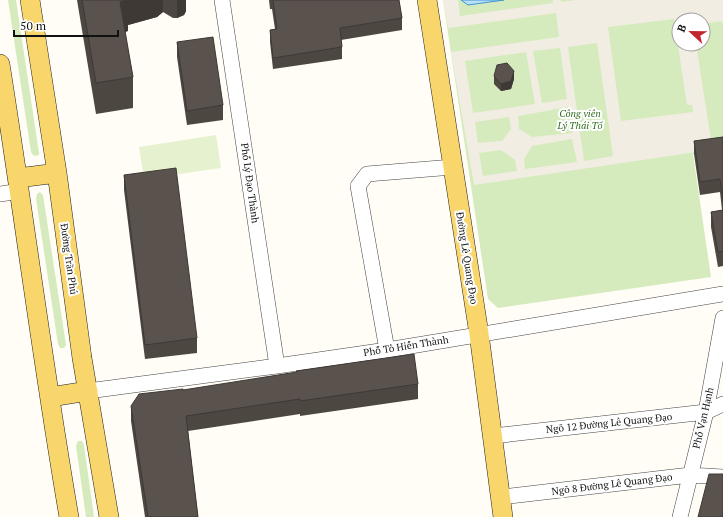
<svg xmlns="http://www.w3.org/2000/svg" width="723" height="517" font-family="'PT Serif',serif">
	<rect width="100%" height="100%" fill="#fffdf5"/>
	<path fill="#d5ebbd" fill-rule="evenodd" d="M8,0H16L39,153V155L34,156L31,152Z
		M443,0H723V149L693,154L711,277L498,308L488,299ZM679,20H703V44H679Z
		M40,192L43,195L66,345L64,348H60L58,344L36,199L37,194Z
		M78,441H82L84,445L94,517H86L76,446Z"/>
	<path fill="#e6f2cf" d="M216,135L221,168L144,179L139,147Z"/>
	<path fill="#f1ede2" fill-rule="evenodd" d="M443,0H458L460,16L553,3V0H561V2L576,0H723V28L722,21L703,24V20H679V44H696L711,140L723,148L474,185L451,52L559,37L556,13L448,28ZM674,19L687,105H692L693,112L621,121L608,27ZM597,43L613,156L584,161L568,47ZM560,48L567,99L542,103L533,51ZM526,52L535,104L473,113L465,61ZM568,107L572,133L532,137L519,129L518,116ZM509,117L511,129L502,141L478,143L475,122ZM572,139L577,162L525,169L524,159L532,146ZM501,150L515,160L517,171L483,176L479,153Z"/>
	<path fill="#b9e0f7" stroke="#3f96cf" d="M461,0H504L468,5Z"/>
	<g fill="none" stroke-linecap="round" stroke-linejoin="round">
		<g stroke="#444" stroke-width="16">
			<path id="minor" d="M222,0L277,366
				M0,194L20,191
				M387,350L358,186L367,174L453,167
				M88,391L277,366L387,350L723,294
				M493,436L706,412L723,404
				M501,497L690,475L723,477
				M680,517L706,412L723,318"/>
		</g>
		<g stroke="#222" stroke-width="20">
			<path id="major" d="M30,0L57,173L82,358L109,517
				M427,0L479,334L503,517
				M0,64C24,215 43,367 69,517
				M18,178L57,173
				M50,397L88,391"/>
		</g>
		<use href="#minor" stroke="#fff" stroke-width="15"/>
		<use href="#major" stroke="#f9d66b" stroke-width="19"/>
	</g>
	<path fill="#4d4742" d="M77,0H186V11L184,15L177,18H173L163,12L157,17L128,25V31L125,32L133,77V108L96,114Z
		M269,0H399L402,18V30L341,40L342,47V59L273,69L270,42V30L275,29L272,9H270Z
		M177,42L223,105V120L187,125L177,57Z
		M494,76L514,79L511,89L501,91L494,84Z
		M723,137V266L718,267L711,227V212L722,210L720,192L700,195L694,154V141Z
		M124,175L197,338V353L145,359L124,190Z
		M418,384V399L300,416V414L188,431L198,517H145L131,421V406L183,390Z"/>
	<path fill="#3f3936" d="M127,0H163V12L157,17L128,25V31L120,33V2Z
		M177,0H186V11L184,15L177,18Z
		M514,71V79L511,89L501,91V84Z"/>
	<path fill="#5a524d" stroke="#3f3936" d="M82,0H127L120,2L133,77L96,83Z
		M273,0H399L402,18L340,28L342,47L273,58L270,30L277,29Z
		M213,37L223,105L187,111L177,42Z
		M507,63L514,71L511,81L501,84L494,76L497,65Z
		M723,137V200L720,179L700,182L694,141Z
		M176,168L197,338L145,345L124,175Z
		M723,210V251L718,252L711,212Z
		M414,354L418,384L300,401V399L186,416L198,517H148L131,406L139,394L183,389V390L297,372L296,371Z
		M709,474H723V517H698Z"/>
	<g text-anchor="middle" dominant-baseline="central" stroke-width="4" stroke-linejoin="round" paint-order="stroke">
		<g font-size="10" font-style="italic" fill="#2f6b1f" stroke="#fff">
			<text x="580" y="113">Công viên<tspan x="580" dy="12">Lý Thái Tổ</tspan></text>
		</g>
		<g font-size="10" fill="#111" stroke="#fff">
			<text transform="translate(250 183) rotate(82)">Phố Lý Đạo Thành</text>
			<text transform="translate(467 258) rotate(81)">Đường Lê Quang Đạo</text>
			<text transform="translate(69 259) rotate(82)">Đường Trần Phú</text>
			<text transform="translate(406 346) rotate(-9)">Phố Tô Hiến Thành</text>
			<text transform="translate(703 418) rotate(-77)">Phố Vạn Hạnh</text>
			<text transform="translate(609 423) rotate(-6)">Ngõ 12 Đường Lê Quang Đạo</text>
			<text transform="translate(612 484) rotate(-7)">Ngõ 8 Đường Lê Quang Đạo</text>
		</g>
	</g>
	<g transform="translate(691 32) rotate(292)"><circle r="19" fill="#ffffff" stroke="#a0a0a0"/>
	<path d="M0-3L7 15L0 10L-7 15Z" fill="#c4262e"/>
	<text y="-6" font-size="11" font-weight="bold" text-anchor="middle" fill="#111111">B</text>
	</g>
	<path d="M14 30v6h104v-6" fill="none" stroke="#111111" stroke-width="2"/>
	<text x="20" y="30" font-size="12" fill="#111111" stroke="#ffffff" stroke-width="3" paint-order="stroke">50 m</text>
</svg>
